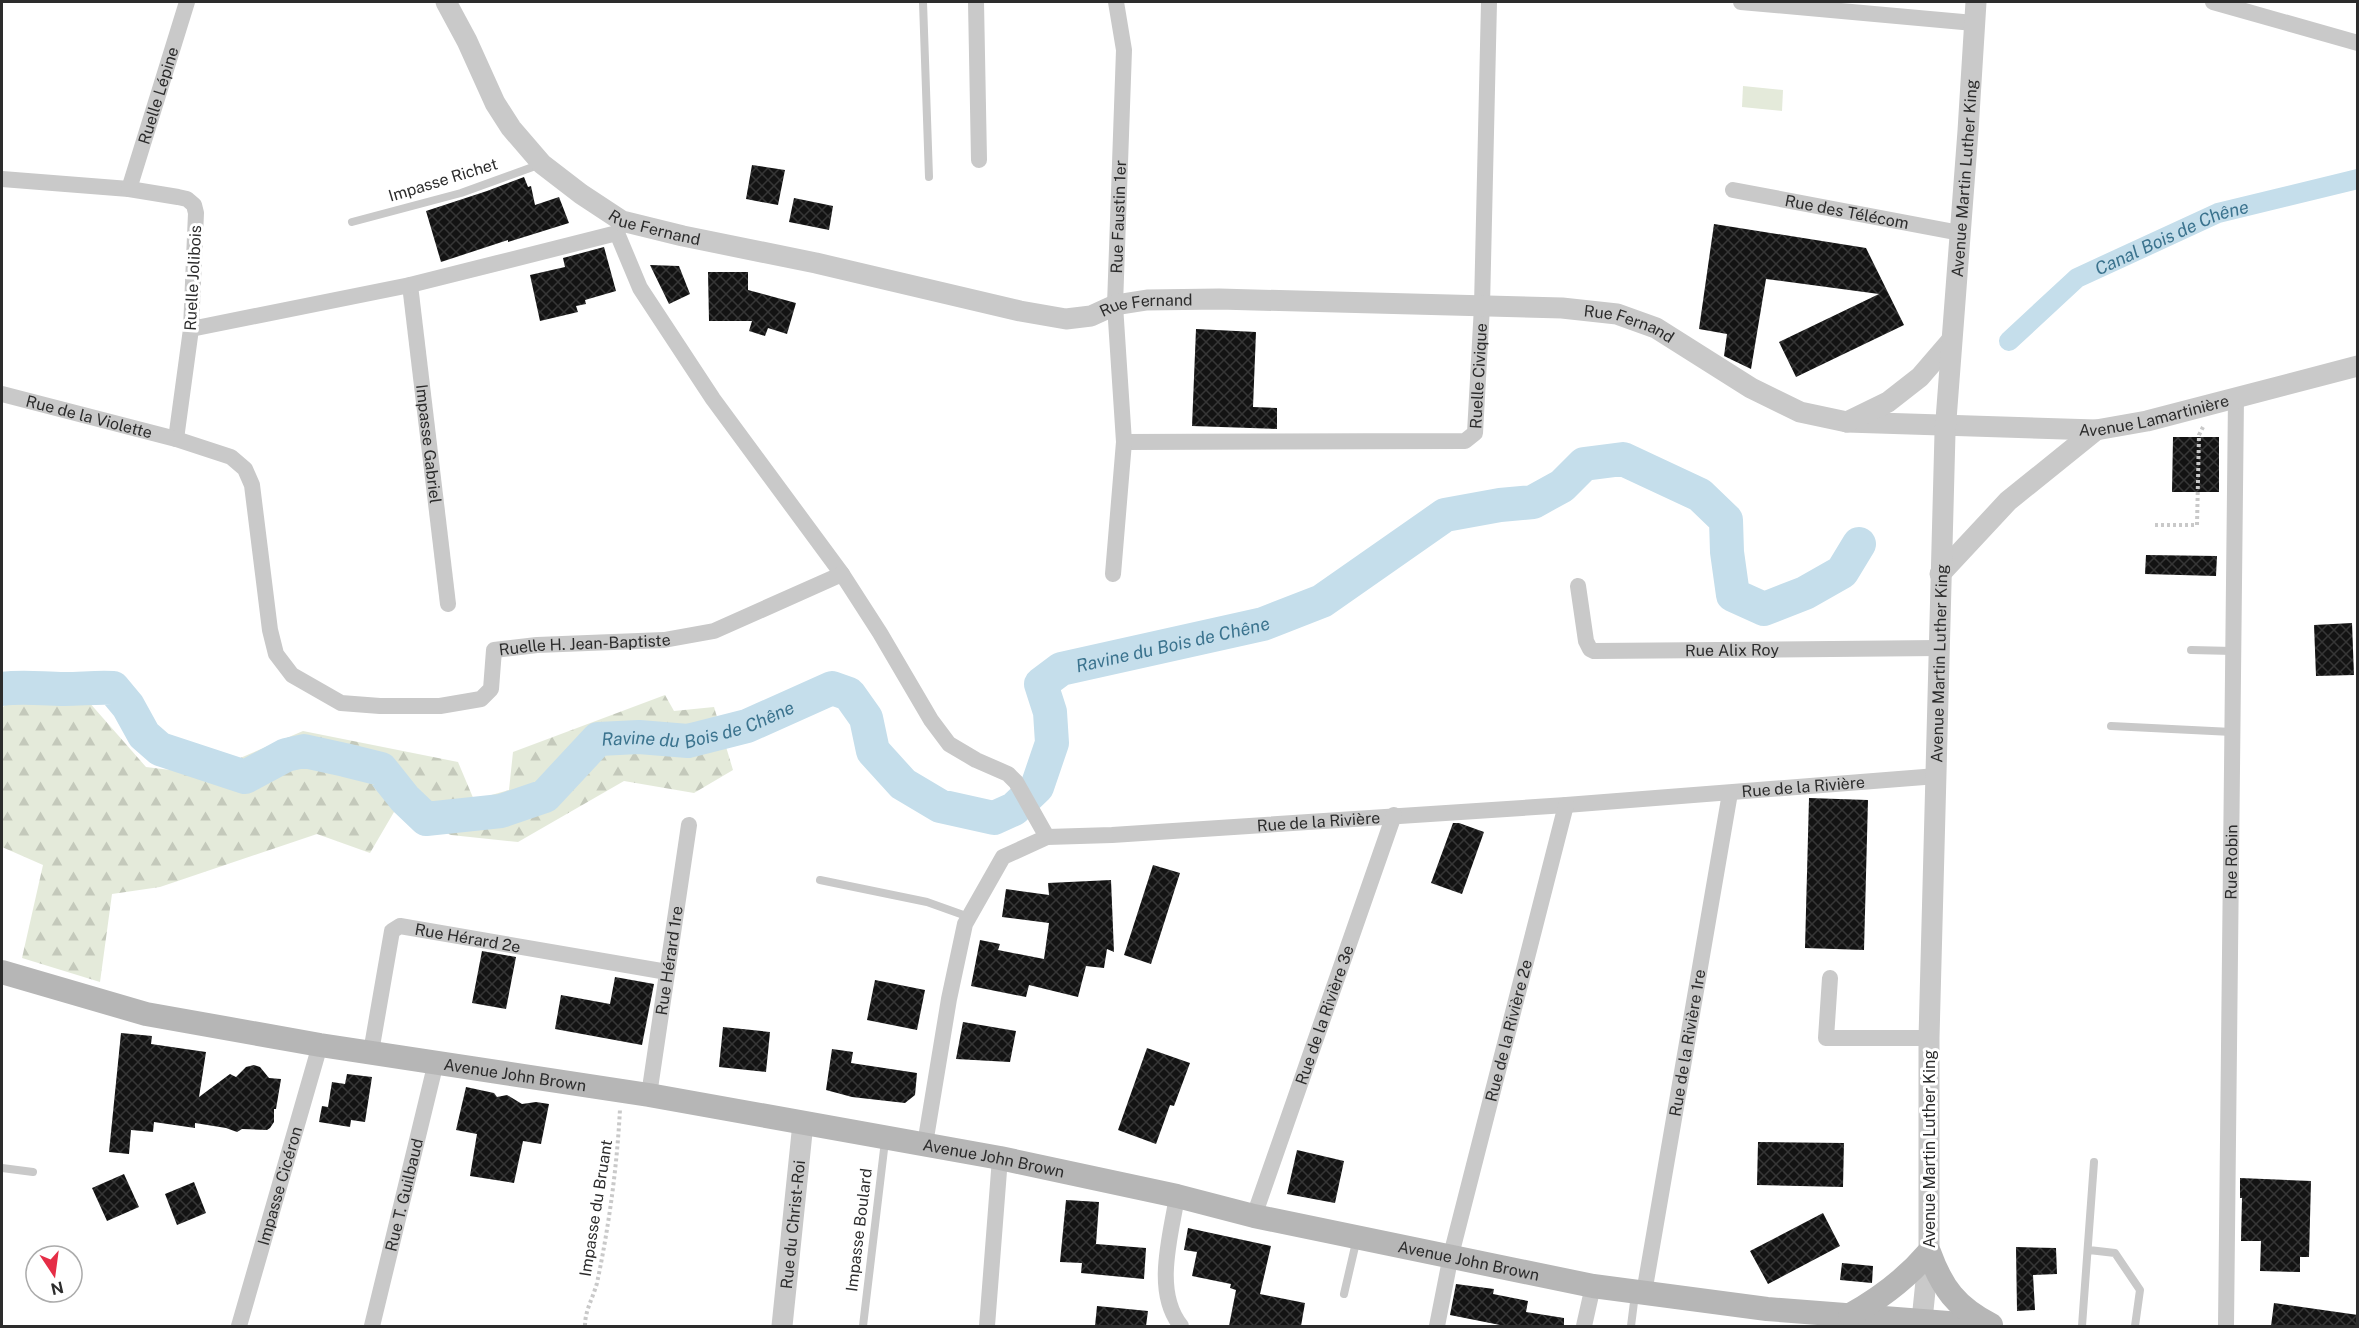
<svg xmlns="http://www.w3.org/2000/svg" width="2359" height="1328" font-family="'Public Sans',sans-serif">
	<defs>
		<pattern id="forest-firs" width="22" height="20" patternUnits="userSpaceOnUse" patternTransform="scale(1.5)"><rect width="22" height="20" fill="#e4eada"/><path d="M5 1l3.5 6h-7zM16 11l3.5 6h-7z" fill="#c4c9bb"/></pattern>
		<pattern id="building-cross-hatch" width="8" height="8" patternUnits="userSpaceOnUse" patternTransform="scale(1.5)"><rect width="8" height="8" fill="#131313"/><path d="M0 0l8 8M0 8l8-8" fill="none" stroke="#363636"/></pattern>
	</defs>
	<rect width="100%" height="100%" fill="#fff"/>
	<path fill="url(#forest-firs)" d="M665,695L674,711L714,707L733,770L694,793L624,781L518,842L451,835L394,812L370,853L317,834L160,887L112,894L100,982L22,958L43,865L2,847V708L6,704L88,701L146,767L203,774L303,731L458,762L474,800L509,790L513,752Z"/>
	<path fill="#e4eada" d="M1743,86L1783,90L1782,111L1742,107Z"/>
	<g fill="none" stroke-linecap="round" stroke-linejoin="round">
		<path stroke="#c5deeb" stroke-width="20" id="s1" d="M2009,341L2077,278L2218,213L2358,179"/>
		<path stroke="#c5deeb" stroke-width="34" id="s2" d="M2,689C24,686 42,689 65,689C81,689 97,687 113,688L128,706L144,735L160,749L245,777L286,755L304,751L345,760L381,769L405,799L426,819L501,811L545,796L598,739L639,737L688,741L747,726L832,688L849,694L866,718L873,751L903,784L940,806L994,818L1014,809L1037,787L1052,743L1050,712L1041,684L1061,669L1263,624L1322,601L1445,515L1500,505L1533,502L1562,486L1584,464L1623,459L1700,495L1726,520L1727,552L1733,595L1764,609L1805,593L1842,572L1859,544"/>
	</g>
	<path fill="url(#building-cross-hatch)" d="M752,165L785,170L778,205L746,199Z
		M524,177L528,187L531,186L535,205L559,197L569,223L508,242V240L441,262L426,211L487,191Z
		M794,198L833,206L829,230L789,222Z
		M1714,224L1866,248L1904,325L1796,377L1779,342L1879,294L1766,279L1751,369L1724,356L1727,334L1699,329Z
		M604,247L616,291L585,300L586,304L576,306L578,312L540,321L530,275L565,267L563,258Z
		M650,265L679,266L690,294L669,304Z
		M708,272H748V290L796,303L787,334L768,328L765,336L749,331L752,321H709Z
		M1196,329L1256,332L1253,407L1277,408V429L1192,426Z
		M2173,437H2219V492H2172Z
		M2146,555L2217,556L2216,576L2145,574Z
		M2352,623L2354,675L2316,676L2314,625Z
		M1809,798L1868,800L1864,950L1805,948Z
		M1453,823H1459L1484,832L1462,894L1431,883Z
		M1153,865L1180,873L1151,964L1124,955Z
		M1111,880L1114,952L1107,949L1104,968L1086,966L1078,997L1029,985L1026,997L971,986L980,940L1000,944L998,950L1044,959L1049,923L1002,917L1006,889L1049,895L1048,883Z
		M482,951L516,957L506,1009L472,1003Z
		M615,977L654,984L642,1045L555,1029L561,995L610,1004Z
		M875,980L925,990L917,1030L867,1020Z
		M963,1022L1016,1031L1010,1062L956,1059Z
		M723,1027L770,1032L766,1072L719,1067Z
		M121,1033L152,1036L151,1044L206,1052L199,1097L230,1074L236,1077L246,1067L254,1065L260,1067L269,1078L281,1079L276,1109H274V1122L270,1128L267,1130L242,1129L237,1132L226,1128L195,1123V1128L154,1122L153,1132L131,1130L129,1154L109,1152Z
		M1147,1048L1190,1063L1174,1106L1170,1105L1156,1144L1118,1130Z
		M832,1049L853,1052L851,1063L917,1073L915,1095L905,1103L852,1097L826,1090Z
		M347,1074L372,1077L365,1122L351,1120L350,1127L319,1122L322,1106L328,1107L332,1082L345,1084Z
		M466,1087L494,1093L497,1097L507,1095L522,1104L536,1102L549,1104L541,1144L523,1141L514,1183L470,1176L477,1134L456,1130Z
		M1758,1142L1844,1143L1843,1187L1757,1185Z
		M1297,1150L1344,1161L1335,1203L1287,1194Z
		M124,1174L139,1207L107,1221L92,1188Z
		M2240,1178L2311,1181L2309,1257H2300V1272L2260,1271L2261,1241H2241L2242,1198H2240Z
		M194,1182L206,1213L177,1225L165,1194Z
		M1066,1200L1099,1202L1096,1244L1146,1248L1144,1279L1081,1273L1082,1263L1060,1262Z
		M1823,1213L1840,1246L1768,1284L1750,1251Z
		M1188,1228L1271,1246L1260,1294L1305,1303L1301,1326H1229L1236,1290L1230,1288L1231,1284L1192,1276L1197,1252L1184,1250Z
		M2016,1247L2056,1248L2057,1274L2033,1275L2035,1310L2017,1311Z
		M1842,1263L1873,1266L1872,1283L1840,1280Z
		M1456,1284L1494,1289L1493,1294L1528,1301L1526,1312L1564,1318V1326H1505L1450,1315Z
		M2274,1303L2358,1315V1326H2271Z
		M1097,1306L1148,1311L1146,1326H1095Z"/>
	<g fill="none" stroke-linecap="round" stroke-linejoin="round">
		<path stroke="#c9c9c9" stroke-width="4" stroke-dasharray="3 3" stroke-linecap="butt" d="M2155,525H2197L2199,435L2203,427
			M585,1326C585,1310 593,1298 597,1283C609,1226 617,1167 620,1109"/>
		<path stroke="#c9c9c9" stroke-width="8" d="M923,2L929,177
			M352,222L461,193L541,164
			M2191,650L2233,651
			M2111,726L2232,732
			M820,880L927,902L969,917
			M2,1168L33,1172
			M2089,1250L2115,1253L2140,1290L2135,1326
			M1344,1294L1357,1238
			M863,1326L885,1141
			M1631,1326L1635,1294
			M2082,1326L2094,1162"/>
		<g stroke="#c9c9c9" stroke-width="16">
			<path d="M976,2L979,160"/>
			<path d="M1741,2L1974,23"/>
			<path d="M2213,2L2358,43"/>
			<path d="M2,179L129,189L178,197L187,199L194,205L196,213L191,329L176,439"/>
			<path id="s3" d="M129,189L187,2"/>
			<path id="s4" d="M1733,190L1960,233"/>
			<path d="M622,221L617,233L640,288L713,399L842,574L880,633L931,720L949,744L976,760L1008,774L1016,782L1047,837"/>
			<path id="s5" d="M410,285L448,604"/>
			<path d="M191,329L410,285L617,233"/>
			<path id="s6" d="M2,394L176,439L231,457L245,469L252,485L270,630L276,654L292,675L341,703L380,706H440L481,699L491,689L494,650L537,645L664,640L714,631L842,574"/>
			<path id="s7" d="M1124,442L1465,441L1475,433L1482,306L1489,2"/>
			<path id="s8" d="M1113,574L1124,442L1115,305L1124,50L1116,2"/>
			<path id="s9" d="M1578,586L1586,641L1590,649L1594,651L1939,648"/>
			<path d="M1830,978L1826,1038H1929"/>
			<path id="s10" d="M371,1052L392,931L400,926L667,972"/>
			<path id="s11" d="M649,1095L689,825"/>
			<path id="s12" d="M925,1144L949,999L965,924L1003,857L1047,837L1112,835L1566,805L1937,776"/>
			<path d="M1177,1196C1171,1236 1153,1291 1181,1326"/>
			<path id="s13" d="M1254,1216L1394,815"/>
			<path id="s14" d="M1644,1293L1730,793"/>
			<path id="s15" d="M239,1326L320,1045"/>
			<path id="s16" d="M372,1326L436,1062"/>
			<path d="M987,1326L1000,1158"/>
			<path id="s17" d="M1437,1326L1451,1255L1566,805"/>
			<path d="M1584,1326L1593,1286"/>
			<path id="s18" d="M2226,1326L2236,397"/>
		</g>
		<g stroke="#c9c9c9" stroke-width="21">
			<path id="s19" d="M446,2L467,41L495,103L511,128L542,164L581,194L622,221L683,236L816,263L1020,311L1066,319L1091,316L1115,305L1147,300L1219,299L1562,308L1617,314L1656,328L1751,388L1800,412L1847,422L2096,430L2147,421L2358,366"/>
			<path d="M1847,422L1888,402L1920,377L1951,341"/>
			<path d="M1940,574L2008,501L2096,430"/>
			<path id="s20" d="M1922,1320L1929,1252V1038L1945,433L1968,131L1976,2"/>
			<path id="s21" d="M782,1326L803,1123"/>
		</g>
		<g stroke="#b6b6b6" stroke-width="24">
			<path id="s22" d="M2,972L146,1014L320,1045L649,1095L1000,1158L1177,1196L1254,1216L1593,1286L1767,1309L1987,1326"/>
			<path d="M1850,1315C1881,1298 1906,1279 1929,1252C1942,1288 1956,1307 1991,1325"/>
		</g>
	</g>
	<g text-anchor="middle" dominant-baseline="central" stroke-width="6" stroke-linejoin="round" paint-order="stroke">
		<g font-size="16" fill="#2c2c2c" stroke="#fff">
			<text stroke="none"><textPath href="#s3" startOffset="98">Ruelle Lépine</textPath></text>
			<text stroke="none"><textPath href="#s20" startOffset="1143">Avenue Martin Luther King</textPath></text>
			<text transform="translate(443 180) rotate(-17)">Impasse Richet</text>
			<text stroke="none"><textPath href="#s4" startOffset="116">Rue des Télécom</textPath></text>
			<text stroke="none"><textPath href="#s8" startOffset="358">Rue Faustin 1er</textPath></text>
			<text stroke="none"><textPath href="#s19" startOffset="321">Rue Fernand</textPath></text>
			<text transform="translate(193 278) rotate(-87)">Ruelle Jolibois</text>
			<text stroke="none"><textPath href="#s19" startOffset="825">Rue Fernand</textPath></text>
			<text stroke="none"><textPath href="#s19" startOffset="1311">Rue Fernand</textPath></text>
			<text stroke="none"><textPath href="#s7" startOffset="411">Ruelle Civique</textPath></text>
			<text stroke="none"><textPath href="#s19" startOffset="1862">Avenue Lamartinière</textPath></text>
			<text stroke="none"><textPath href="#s6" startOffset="90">Rue de la Violette</textPath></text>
			<text stroke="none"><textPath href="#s5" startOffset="160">Impasse Gabriel</textPath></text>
			<text stroke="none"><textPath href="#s6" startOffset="812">Ruelle H. Jean-Baptiste</textPath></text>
			<text stroke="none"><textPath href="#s9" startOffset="207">Rue Alix Roy</textPath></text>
			<text stroke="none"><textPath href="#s20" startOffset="657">Avenue Martin Luther King</textPath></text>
			<text stroke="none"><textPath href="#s12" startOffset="1107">Rue de la Rivière</textPath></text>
			<text stroke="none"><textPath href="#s12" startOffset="621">Rue de la Rivière</textPath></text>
			<text stroke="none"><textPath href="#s18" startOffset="464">Rue Robin</textPath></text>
			<text stroke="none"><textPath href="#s10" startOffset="201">Rue Hérard 2e</textPath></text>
			<text stroke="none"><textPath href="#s11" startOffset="136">Rue Hérard 1re</textPath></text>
			<text stroke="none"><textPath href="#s13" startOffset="213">Rue de la Rivière 3e</textPath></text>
			<text stroke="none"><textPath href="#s17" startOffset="304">Rue de la Rivière 2e</textPath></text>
			<text stroke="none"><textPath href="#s14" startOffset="254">Rue de la Rivière 1re</textPath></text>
			<text stroke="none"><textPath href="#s22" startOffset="524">Avenue John Brown</textPath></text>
			<text transform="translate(1929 1149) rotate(-90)">Avenue Martin Luther King</text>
			<text stroke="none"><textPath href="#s22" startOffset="1010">Avenue John Brown</textPath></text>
			<text stroke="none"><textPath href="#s15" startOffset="146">Impasse Cicéron</textPath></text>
			<text stroke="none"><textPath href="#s16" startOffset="135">Rue T. Guilbaud</textPath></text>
			<text transform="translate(596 1208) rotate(-81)">Impasse du Bruant</text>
			<text stroke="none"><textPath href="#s21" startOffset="102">Rue du Christ-Roi</textPath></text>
			<text transform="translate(859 1230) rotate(-83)">Impasse Boulard</text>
			<text stroke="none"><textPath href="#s22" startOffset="1496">Avenue John Brown</textPath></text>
		</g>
		<g font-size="18" font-style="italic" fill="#3b738e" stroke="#fff">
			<text stroke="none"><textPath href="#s1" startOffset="196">Canal Bois de Chêne</textPath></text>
			<text stroke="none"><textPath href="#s2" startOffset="1458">Ravine du Bois de Chêne</textPath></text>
			<text stroke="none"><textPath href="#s2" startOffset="792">Ravine du Bois de Chêne</textPath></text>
		</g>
	</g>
	<rect width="2359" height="1328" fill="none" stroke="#2c2c2c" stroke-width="6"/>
	<g transform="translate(54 1274) rotate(167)"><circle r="28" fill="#ffffff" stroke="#ababab" stroke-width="1.5"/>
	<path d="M0-4.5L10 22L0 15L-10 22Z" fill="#e52d46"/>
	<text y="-9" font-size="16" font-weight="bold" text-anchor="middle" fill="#2c2c2c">N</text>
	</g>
</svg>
